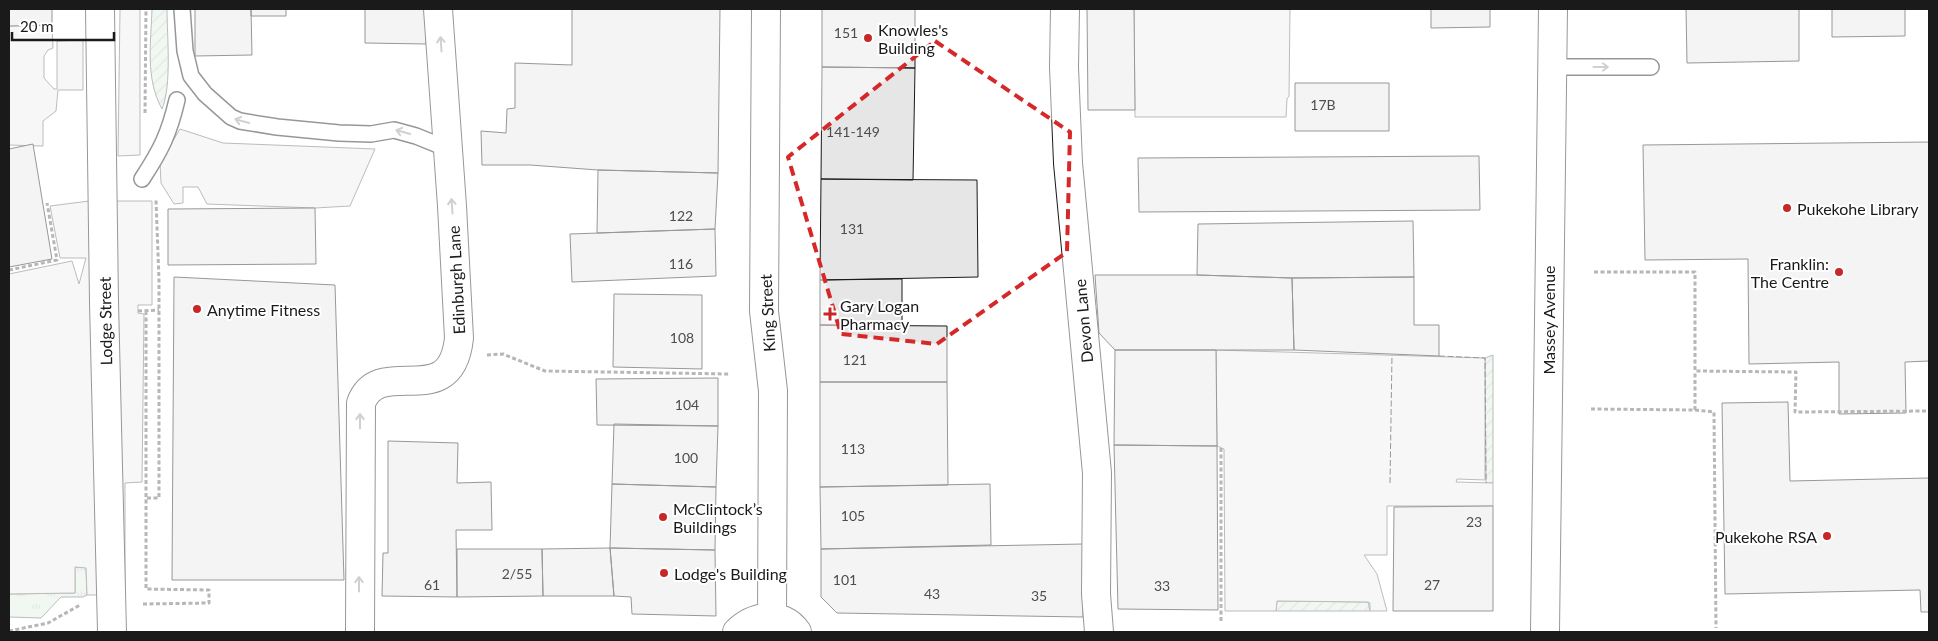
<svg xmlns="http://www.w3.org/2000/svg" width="1938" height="641" font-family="Lato,sans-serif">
	<defs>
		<pattern id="grass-tufts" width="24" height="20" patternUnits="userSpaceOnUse" patternTransform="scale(1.25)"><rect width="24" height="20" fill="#e0efe3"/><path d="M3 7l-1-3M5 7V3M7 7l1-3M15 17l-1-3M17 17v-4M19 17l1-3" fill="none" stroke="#c0ccc2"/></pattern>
		<pattern id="garden-furrows" width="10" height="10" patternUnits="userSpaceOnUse" patternTransform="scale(1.25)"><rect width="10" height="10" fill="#e0efe3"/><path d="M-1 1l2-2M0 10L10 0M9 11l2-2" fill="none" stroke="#c0ccc2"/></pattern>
	</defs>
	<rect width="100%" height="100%" fill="#fff"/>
	<path fill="url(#grass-tufts)" stroke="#6a6a6a" d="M75,567H86L87,595L83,597H61L41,618L9,617V594L75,593Z"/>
	<path fill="url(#garden-furrows)" stroke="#6a6a6a" d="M152,9H167C167,36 172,85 162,109C145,78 151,43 152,9Z
		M1493,355V483H1486L1485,358Z
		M1277,601L1368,602L1370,611H1276Z"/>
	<path fill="#ededed" stroke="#6a6a6a" d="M120,9H140V155L118,156Z
		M1134,9H1290L1289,96L1287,99L1286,117H1135Z
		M52,25L53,48L48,50L44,56V78L54,89H57V41L83,40V90H58L56,111L43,121V146L9,145V26Z
		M180,129L223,143L375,149L350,206L315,208L207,204L198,187H183V203L174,204L161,183L160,162Z
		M89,201H152V305H138V313L144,314L142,482L125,483V595H87L86,568L75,567V593L9,594V274L72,261L79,284L86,258H60L50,206Z
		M1216,350L1485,358V480L1457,479L1456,482L1493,483V506H1387V555H1364L1377,574L1387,611H1370V603L1368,602L1277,601L1276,611H1225L1224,449L1217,446Z"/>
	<path fill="#e6e6e6" stroke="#1a1a1a" d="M9,9H52V25L9,26Z
		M195,9H251L252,55L195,56Z
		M251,9H286V16H251Z
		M365,9H426V44L365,43Z
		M572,9H720L718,173L598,170L530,165H482L481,131L506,133L507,109L515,108V63L572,65Z
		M822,9H915V68L822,67Z
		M1087,9H1134L1135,110H1088Z
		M1431,9H1490V27L1431,28Z
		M1686,9H1799V61L1687,63Z
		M1832,9H1905V36L1832,37Z
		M822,67L915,68L913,180L821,179Z
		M1295,83H1389V131H1295Z
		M1929,142V361L1905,362L1906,413L1839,414V362L1749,364L1748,259L1645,260L1643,145Z
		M33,144L52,259L9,267V149Z
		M1479,156L1480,210L1139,212L1138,158Z
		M598,170L718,173L715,229L597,233Z
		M821,179L977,180L978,277L820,280Z
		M315,208L316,264L168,265V209Z
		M1413,221L1414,277L1292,278L1197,275L1198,224Z
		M715,229L716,276L572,282L570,234Z
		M1095,275H1197L1292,278L1294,350H1115L1099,333Z
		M174,277L335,285L344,580H172Z
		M1414,277V325H1439V356L1294,350L1292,278Z
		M902,279V326L820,325V280Z
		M614,294L702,295V369L613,367Z
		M820,325L947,326V382H820Z
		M1115,350H1216L1217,446L1114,445Z
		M718,378V426L597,425L596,379Z
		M820,382H947L948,485L820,487Z
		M1788,402L1790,481L1929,478V612H1921L1920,590L1725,594L1722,403Z
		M614,424L718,426L716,487L612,484Z
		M388,441L458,443L457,483L491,482L492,530H456L457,597L382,596L383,553H388Z
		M1114,445L1217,446L1218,610L1118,609Z
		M612,484L716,487L715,550L610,548Z
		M990,484L991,545L821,549L820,487Z
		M1493,506V611H1393L1394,507Z
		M1083,544V617L837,613L821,597V549Z
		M610,548L715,550L716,616L632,614L631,597L614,596Z
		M610,548L614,596H543L542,549Z
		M457,549H542L543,596L457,597Z"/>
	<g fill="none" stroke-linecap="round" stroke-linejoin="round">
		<g stroke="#1a1a1a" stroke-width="18">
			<path id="service" d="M182,9L185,51L191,76L205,94L231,117L240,121L277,127L339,133L371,134L394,130L416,136L448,149
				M1552,67H1651
				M142,179C161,150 169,134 177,100"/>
		</g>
		<g stroke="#1a1a1a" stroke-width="30">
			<path id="minor" d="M100,9L104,302L112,632
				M1065,9L1064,67L1068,163L1097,473L1096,594L1099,632
				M360,632L361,403C380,353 451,415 459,338L452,206L438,9"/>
		</g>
		<g stroke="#1a1a1a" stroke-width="30">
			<path id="tertiary" d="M766,9L764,311L773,391L772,618
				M737,632C753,616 782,610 797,632"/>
		</g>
		<g stroke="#1a1a1a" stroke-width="30">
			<path id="secondary" d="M1545,631L1553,9"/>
		</g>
		<path stroke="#5f5f5f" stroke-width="3" stroke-dasharray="4 2.5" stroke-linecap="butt" d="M145,113L146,9
			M9,270L57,260L47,203
			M1594,272H1695V371L1796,372L1795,412L1929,411
			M138,311L159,310
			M487,355L503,354L545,371L729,374
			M1591,409L1695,410V371
			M1695,410L1714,412L1716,628
			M1221,448V621
			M147,498H159V280L156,200
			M143,604L209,603V590L146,589V311
			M9,631L48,623L80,605"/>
		<use href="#service" stroke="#fff" stroke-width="15"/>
		<use href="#minor" stroke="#fff" stroke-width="28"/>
		<use href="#tertiary" stroke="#fff" stroke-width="28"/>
		<use href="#secondary" stroke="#fff" stroke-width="28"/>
		<path stroke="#1a1a1a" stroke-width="1" stroke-dasharray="6 2.5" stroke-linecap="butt" d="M1439,356L1485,358L1486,483
			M1390,483L1392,355"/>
	</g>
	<defs><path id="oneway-shaft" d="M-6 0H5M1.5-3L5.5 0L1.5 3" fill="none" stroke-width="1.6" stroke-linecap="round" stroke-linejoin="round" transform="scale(1.25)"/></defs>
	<g stroke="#989898">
		<use href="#oneway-shaft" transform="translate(441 44) rotate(-94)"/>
		<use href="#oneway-shaft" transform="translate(1601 67)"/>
		<use href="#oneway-shaft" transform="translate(242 121) rotate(-165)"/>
		<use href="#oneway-shaft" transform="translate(403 132) rotate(-164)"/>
		<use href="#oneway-shaft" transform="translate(452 206) rotate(-94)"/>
		<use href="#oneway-shaft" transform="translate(360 421) rotate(-90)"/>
		<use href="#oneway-shaft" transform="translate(359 584) rotate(-90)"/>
	</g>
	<path d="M0 0H1938V641H0ZM935,41L1070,132L1067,252L937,344L841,334L788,157Z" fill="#fff" fill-opacity=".55" fill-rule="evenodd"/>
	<path fill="none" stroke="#d62828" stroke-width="4" stroke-dasharray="10 6" stroke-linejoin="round" d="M935,41L1070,132L1067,252L937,344L841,334L788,157Z"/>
	<g fill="#c62828" stroke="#fff" stroke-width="2">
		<circle cx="868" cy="38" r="5"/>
		<circle cx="1787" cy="208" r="5"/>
		<circle cx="1839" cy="272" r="5"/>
		<circle cx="197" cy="309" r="5"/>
		<path d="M827.5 306.5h5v5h5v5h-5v5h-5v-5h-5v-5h5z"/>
		<circle cx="663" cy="517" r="5"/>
		<circle cx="1827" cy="536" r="5"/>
		<circle cx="664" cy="573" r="5"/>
	</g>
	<g text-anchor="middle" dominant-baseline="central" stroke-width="4" stroke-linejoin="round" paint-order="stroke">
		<g font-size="14" fill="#4d4d4d">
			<text x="846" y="32">151</text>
			<text x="1323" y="104">17B</text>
			<text x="853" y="131">141-149</text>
			<text x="681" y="215">122</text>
			<text x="852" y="228">131</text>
			<text x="681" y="263">116</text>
			<text x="682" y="337">108</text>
			<text x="855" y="359">121</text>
			<text x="687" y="404">104</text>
			<text x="853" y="448">113</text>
			<text x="686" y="457">100</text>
			<text x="853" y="515">105</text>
			<text x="1474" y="521">23</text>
			<text x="517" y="573">2/55</text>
			<text x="845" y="579">101</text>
			<text x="432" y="584">61</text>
			<text x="1432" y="584">27</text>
			<text x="1162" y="585">33</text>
			<text x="932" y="593">43</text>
			<text x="1039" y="595">35</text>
		</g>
		<g font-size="16" fill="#1a1a1a" stroke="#fff" text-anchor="start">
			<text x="878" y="29">Knowles's<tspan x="878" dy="18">Building</tspan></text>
			<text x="1797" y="208">Pukekohe Library</text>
			<text x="1829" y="263" text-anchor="end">Franklin:<tspan x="1829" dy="18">The Centre</tspan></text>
			<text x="840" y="305">Gary Logan<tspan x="840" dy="18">Pharmacy</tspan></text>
			<text x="207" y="309">Anytime Fitness</text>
			<text x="673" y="508">McClintock’s<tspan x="673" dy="18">Buildings</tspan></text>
			<text x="1817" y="536" text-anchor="end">Pukekohe RSA</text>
			<text x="674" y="573">Lodge's Building</text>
		</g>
		<g font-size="16" fill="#1a1a1a" stroke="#fff">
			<text transform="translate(456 280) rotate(-93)">Edinburgh Lane</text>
			<text transform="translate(767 313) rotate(-93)">King Street</text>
			<text transform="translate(1548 320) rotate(-90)">Massey Avenue</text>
			<text transform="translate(105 321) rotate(-91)">Lodge Street</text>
			<text transform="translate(1083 321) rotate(-95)">Devon Lane</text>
		</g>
	</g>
	<rect width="1938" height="641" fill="none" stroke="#1a1a1a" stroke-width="20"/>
	<path d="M12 32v8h102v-8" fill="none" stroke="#1a1a1a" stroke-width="2.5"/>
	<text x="20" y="32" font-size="15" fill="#1a1a1a" stroke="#ffffff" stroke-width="4" paint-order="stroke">20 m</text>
</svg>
